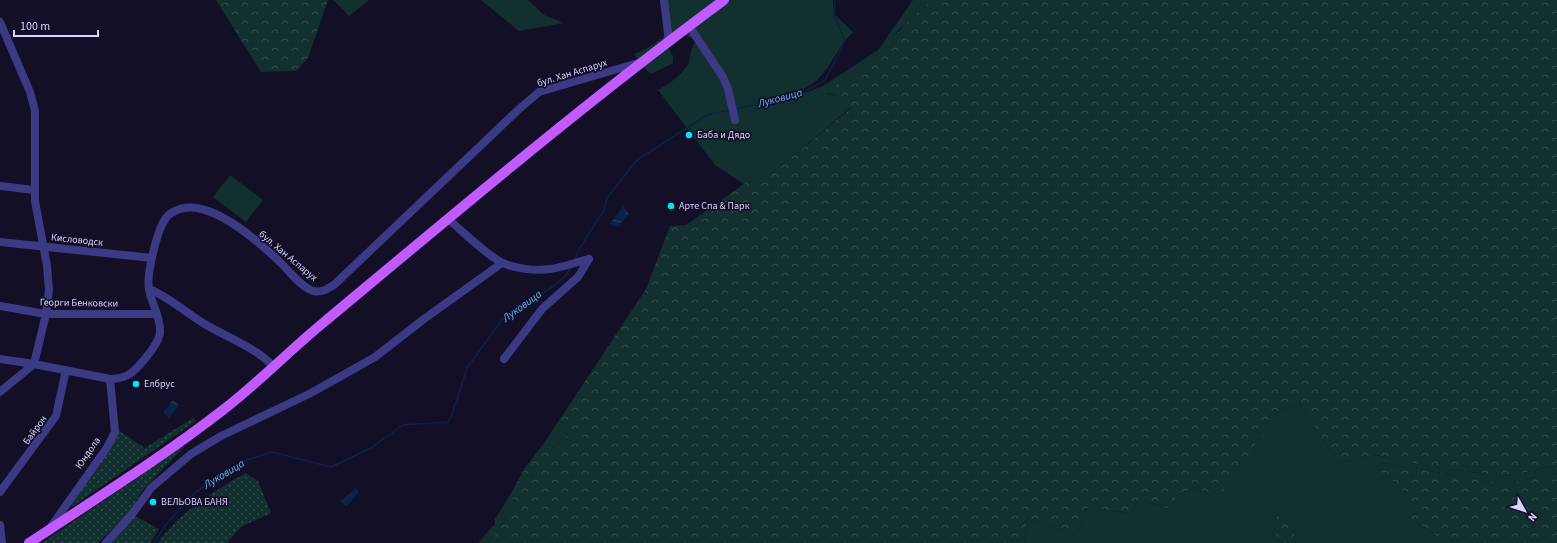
<svg xmlns="http://www.w3.org/2000/svg" width="1557" height="543" font-family="'Source Sans 3',sans-serif">
	<defs>
		<pattern id="forest-crowns" width="20" height="18" patternUnits="userSpaceOnUse"><rect width="20" height="18" fill="#12302f"/><path d="M2 6a3 3 0 1 1 6 0M12 15a3 3 0 1 1 6 0" fill="none" stroke="#344d4e"/></pattern>
		<pattern id="park-dots" width="8" height="8" patternUnits="userSpaceOnUse"><rect width="8" height="8" fill="#12302f"/><path d="M2 2h.1M6 6h.1" fill="none" stroke="#344d4e" stroke-width="1.8" stroke-linecap="round"/></pattern>
		<pattern id="water-ripples" width="26" height="14" patternUnits="userSpaceOnUse"><rect width="26" height="14" fill="#0c2248"/><path d="M2 4q2-2 4 0t4 0M15 11q2-2 4 0t4 0" fill="none" stroke="#2f4163"/></pattern>
	</defs>
	<rect width="100%" height="100%" fill="#130f26"/>
	<path fill="#12302f" d="M333,0H369L349,16Z
		M481,0H528L544,15L564,23L519,31Z
		M660,0H833L834,14L853,32C838,46 832,66 817,80C811,85 803,89 796,93L795,97L823,86L878,50L913,0H933L898,30L883,49L860,71L826,93L841,97L851,107L786,162L771,173L744,184L715,165L658,90C669,84 682,75 688,64C691,57 690,49 695,42L693,39L685,35L668,47L673,56V63L651,74L644,68L634,54L650,47L664,36Z
		M230,175L263,200L246,222L213,197Z
		M1299,403L1338,463L1376,455L1428,466L1501,476L1513,475L1557,465V473L1506,484L1383,463L1374,466L1398,483L1408,496L1414,509L1405,514L1447,543H1296L1293,530L1277,513L1276,534L1279,543H1024L1027,519L1072,533L1079,530L1087,508L1131,513L1140,499L1168,509L1176,496L1197,487L1210,496L1253,453L1256,442L1264,435L1270,416Z
		M558,422L568,435L566,440L555,448L544,443Z
		M510,495L514,502L498,530L488,543H478C485,537 487,530 495,525V519Z"/>
	<path fill="url(#forest-crowns)" d="M216,0H328L308,58L296,71L261,72Z
		M933,0H1557V465L1513,475L1501,476L1428,466L1376,455L1338,463L1299,403L1270,416L1264,435L1256,442L1253,453L1220,494L1210,496L1196,487L1176,496L1169,509L1140,499L1131,513L1087,508L1079,530L1072,533L1027,519L1024,543H488L498,530L514,502L510,495L525,468L544,443L555,448L566,440L568,435L558,422L646,289L670,226L686,225L744,184L771,173L786,162L851,108L841,97L825,92L860,71L910,19Z
		M1383,463L1506,484L1557,473V543H1447L1405,514L1404,511L1413,509C1403,485 1394,481 1373,466Z
		M1277,512L1293,530L1296,543H1279L1276,534Z"/>
	<path fill="url(#park-dots)" d="M193,418L196,421L73,506L68,503L118,430L145,448Z
		M181,443L184,447L142,491L130,512L98,543H42L133,481Z
		M246,473L258,481L271,513L241,527L227,543H158C179,512 214,491 246,473Z
		M135,516L159,529L150,543H109Z"/>
	<path fill="url(#water-ripples)" d="M624,206L629,215L618,227L609,224Z
		M173,400L179,405L169,418L163,413Z
		M356,488L359,492L347,506L340,502Z"/>
	<g fill="none" stroke-linecap="round" stroke-linejoin="round">
		<path stroke="#0c2248" stroke-width="1.5" d="M735,109L801,94L825,80L845,41L834,16L835,0
			M575,259L578,251L604,210L607,198L637,160L707,115L729,110
			M154,543L166,524L197,491L244,461L272,452L331,467L371,448L403,425L448,422L452,414L467,368L504,317L554,286L567,274L571,268"/>
		<path stroke="#3d3a85" stroke-width="8" d="M664,0L669,41
			M0,22L30,92L35,111V201L47,266L49,290L46,314L34,364L0,359
			M689,26L723,77L728,89L735,120
			M0,186L34,190
			M448,219C465,233 482,252 501,262C514,269 536,271 550,269C562,268 576,262 589,259
			M0,242L152,258
			M149,289C169,297 185,312 203,323C226,337 255,347 273,366
			M0,306L46,314H157
			M504,359L542,309L578,277L589,259
			M0,392L34,364L110,379C117,379 122,378 128,375C137,370 160,343 160,332C161,317 151,303 149,289C146,275 157,232 164,221C166,217 170,213 175,211C207,194 259,242 281,263C290,272 301,287 313,291C322,293 328,289 335,284L518,110L539,92L638,63
			M0,492L56,416L66,370
			M0,525L2,543
			M50,528L106,449L115,432L110,379
			M106,543L133,513L151,488L191,454L221,436L311,393L375,357L424,319L502,263"/>
		<path stroke="#c25bff" stroke-width="10" d="M29,543C94,500 161,458 223,410C258,383 289,351 323,323C455,213 586,102 724,0"/>
	</g>
	<g fill="#00e5ff" stroke="#130f26" stroke-width="1.5">
		<circle cx="689" cy="135" r="4"/>
		<circle cx="671" cy="206" r="4"/>
		<circle cx="136" cy="384" r="4"/>
		<circle cx="153" cy="502" r="4"/>
	</g>
	<g text-anchor="middle" dominant-baseline="central" stroke-width="3.5" stroke-linejoin="round" paint-order="stroke">
		<g font-size="10" fill="#d9d4ff" stroke="#130f26">
			<text transform="translate(572 73) rotate(-17)">бул. Хан Аспарух</text>
			<text transform="translate(77 240) rotate(6)">Кисловодск</text>
			<text transform="translate(288 256) rotate(40)">бул. Хан Аспарух</text>
			<text transform="translate(79 303) rotate(1)">Георги Бенковски</text>
			<text transform="translate(35 430) rotate(-54)">Байрон</text>
			<text transform="translate(88 453) rotate(-55)">Юндола</text>
		</g>
		<g font-size="10" fill="#d9d4ff" stroke="#130f26" text-anchor="start">
			<text x="697" y="135">Баба и Дядо</text>
			<text x="679" y="206">Арте Спа &amp; Парк</text>
			<text x="144" y="384">Елбрус</text>
			<text x="161" y="502">ВЕЛЬОВА БАНЯ</text>
		</g>
		<g font-size="11" font-style="italic" fill="#62b6ff" stroke="#130f26">
			<text transform="translate(780 98) rotate(-15)">Луковица</text>
			<text transform="translate(522 306) rotate(-36)">Луковица</text>
			<text transform="translate(224 474) rotate(-31)">Луковица</text>
		</g>
	</g>
	<g transform="translate(1525 511) rotate(129)" stroke="#130f26" stroke-width="3" paint-order="stroke">
	<path d="M0-3L7 15L0 10L-7 15Z" fill="#d9d4ff"/>
	<text y="-6" font-size="11" font-weight="bold" text-anchor="middle" fill="#d9d4ff">N</text>
	</g>
	<path d="M14 30v6h84v-6" fill="none" stroke="#d9d4ff" stroke-width="2"/>
	<text x="20" y="30" font-size="12" fill="#d9d4ff" stroke="#130f26" stroke-width="3" paint-order="stroke">100 m</text>
</svg>
